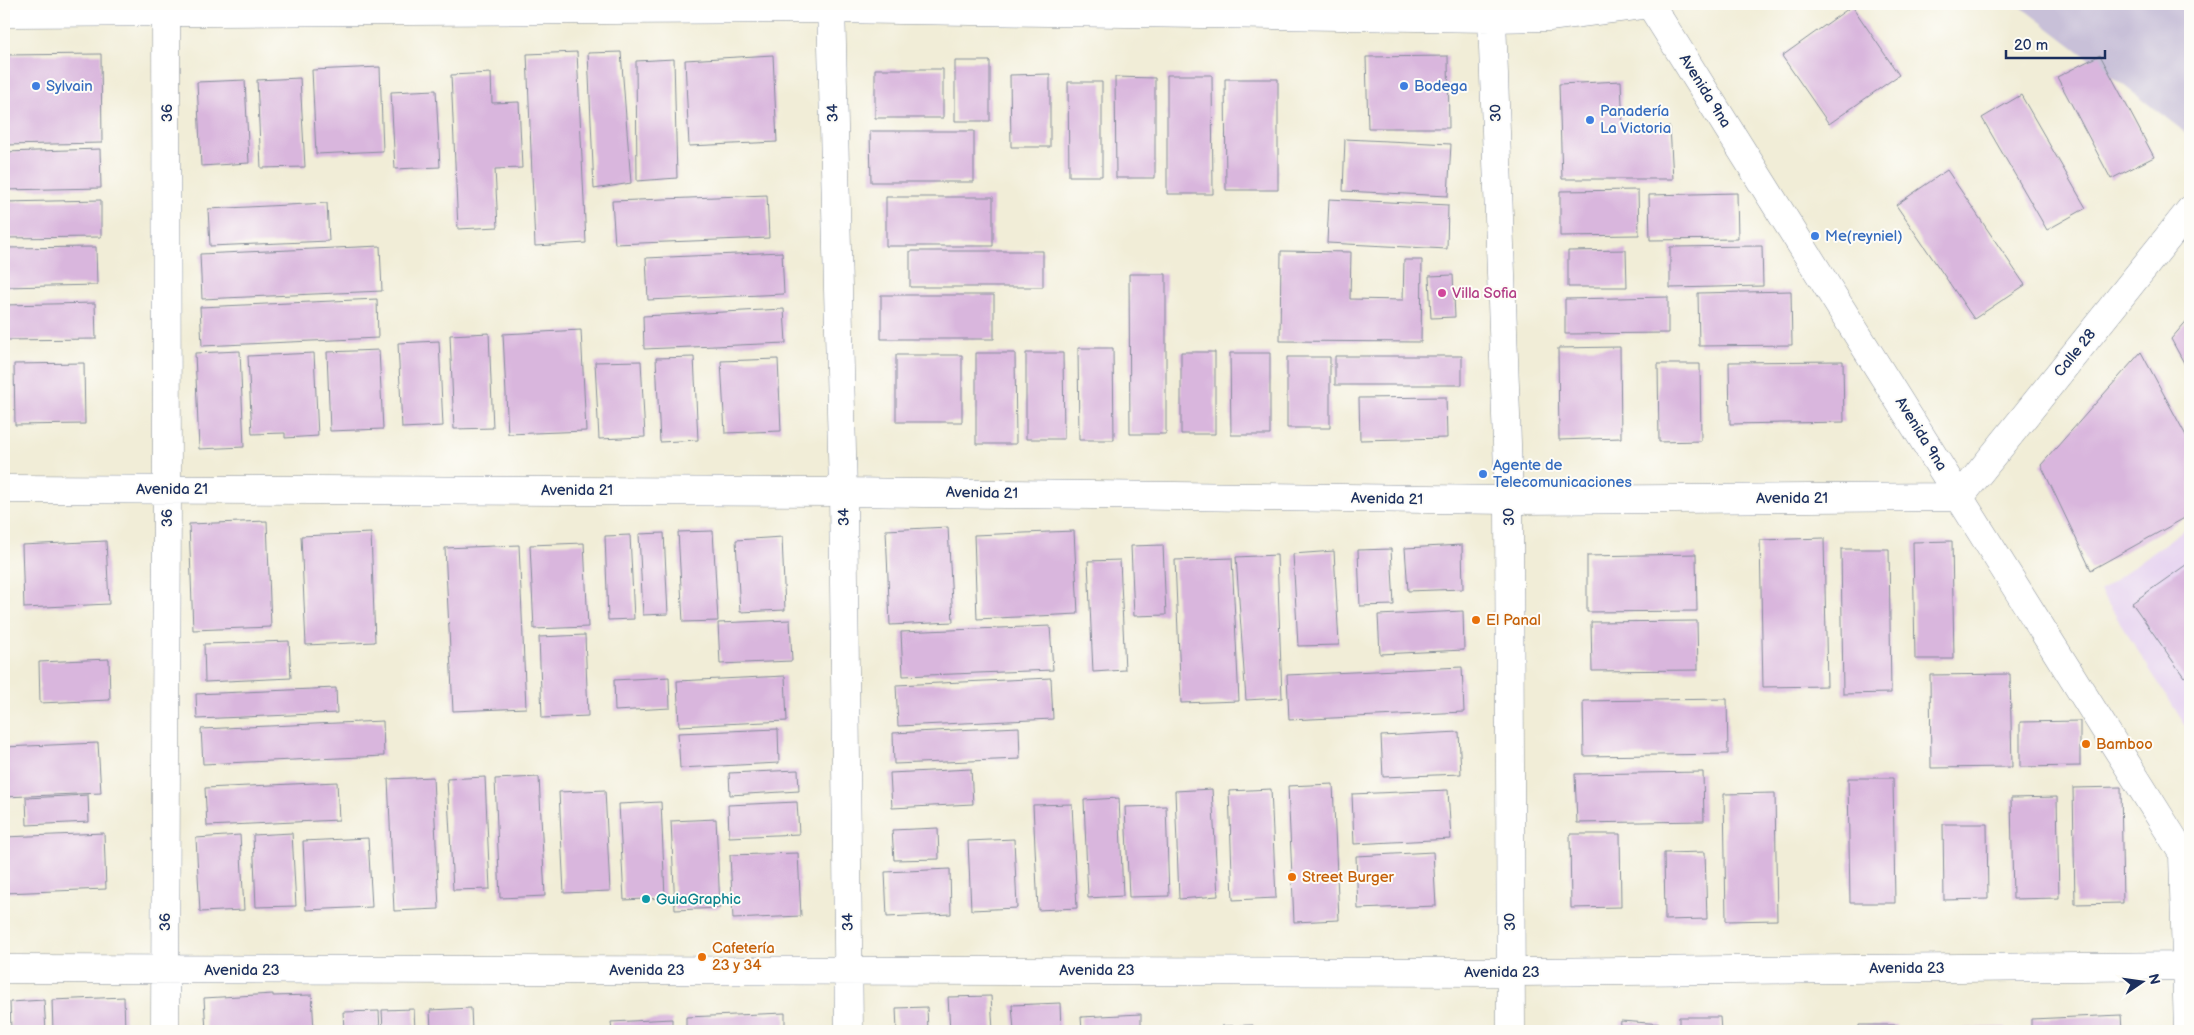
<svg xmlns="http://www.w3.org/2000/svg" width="2194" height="1035" font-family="'Balsamiq Sans',sans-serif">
	<rect width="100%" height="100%" fill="#fdfcf7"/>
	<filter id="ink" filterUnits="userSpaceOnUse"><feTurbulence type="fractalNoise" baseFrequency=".02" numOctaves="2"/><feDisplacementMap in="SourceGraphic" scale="10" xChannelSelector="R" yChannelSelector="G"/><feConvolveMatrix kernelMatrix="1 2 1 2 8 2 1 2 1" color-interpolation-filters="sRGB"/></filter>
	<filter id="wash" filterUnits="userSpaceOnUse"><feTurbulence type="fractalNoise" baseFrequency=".0096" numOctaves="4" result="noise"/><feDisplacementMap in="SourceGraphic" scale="20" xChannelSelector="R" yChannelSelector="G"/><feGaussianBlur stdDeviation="1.12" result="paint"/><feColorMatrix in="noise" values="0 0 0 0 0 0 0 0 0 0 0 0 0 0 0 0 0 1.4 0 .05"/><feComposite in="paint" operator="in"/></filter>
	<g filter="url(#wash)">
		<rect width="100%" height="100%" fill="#f1edd7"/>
		<path fill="#e6d3f0" d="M2190,525V733L2100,591Z"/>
		<path fill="#c8c0d8" d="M2017,4H2190V136Z"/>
		<g id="blocks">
			<path fill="#d9b6dd" d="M1852,6L1899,75L1829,124L1782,56Z
				M577,52L586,243L535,246L527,54Z
				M621,52L631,183L594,189L588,53Z
				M101,54L102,143L4,145V55Z
				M773,55L777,142L689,146L685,60Z
				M2100,55L2154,157L2111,179L2057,77Z
				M1448,56L1449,128H1368L1366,57Z
				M674,59L677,178L637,181L636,61Z
				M955,61H990V121H955Z
				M380,67L383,151L316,154L312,70Z
				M875,69H943V118H875Z
				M491,73L492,103L519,102L522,168L495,169L498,227L458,229L451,75Z
				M1050,74V147H1011L1010,75Z
				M1167,75H1212L1213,194H1167Z
				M1115,77L1155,78V178H1116Z
				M300,78L305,167L261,168L257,80Z
				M1225,79H1278V190H1226Z
				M245,80L249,163L201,166L197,82Z
				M1621,81L1623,129L1670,127L1673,179H1562L1559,84Z
				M1068,82H1102V176H1069Z
				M436,90L440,167L395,169L391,92Z
				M2021,95L2086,208L2047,230L1982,118Z
				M870,131H974V182H871Z
				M1345,139L1451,144L1448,196L1343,191Z
				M100,149L101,188L4,190V152Z
				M1947,170L2025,285L1974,319L1896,205Z
				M1638,190L1639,235L1560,236V191Z
				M1737,193L1738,239L1650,240L1649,195Z
				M767,195L769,238L615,244L612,201Z
				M886,197H993V246H886Z
				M1329,199L1448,205L1447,249L1327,243Z
				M101,200V237L4,238V202Z
				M327,203L329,241L210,246L208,209Z
				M380,246L382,291L202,299L200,254Z
				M1762,246L1763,286L1670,288V247Z
				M96,247L97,285L4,287V248Z
				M1626,250L1627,287H1568V251Z
				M910,251H1043V287H910Z
				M1281,251L1351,252L1350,299L1403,300L1404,260H1422L1421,342L1280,341Z
				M782,252L784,294L648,300L646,258Z
				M1129,274H1166V434H1130Z
				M1453,275L1455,317L1431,318L1429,276Z
				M1791,291L1792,345L1699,346L1698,293Z
				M881,295H994V339H881Z
				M1668,297V333L1565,334V299Z
				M377,299L378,338L202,346L200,307Z
				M95,303L96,339L4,340V305Z
				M784,309L786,343L644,349L643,316Z
				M2190,317V374L2171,339Z
				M581,330L586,431L508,434L503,334Z
				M489,333L493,428L454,429L450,335Z
				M439,341L443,426L402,428L398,343Z
				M1620,347L1621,438L1559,440L1558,348Z
				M1078,348H1113L1114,440H1079Z
				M379,350L383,429L330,431L327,352Z
				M240,351L244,447L199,449L195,353Z
				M1181,352H1215V434H1181Z
				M2141,352L2190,443V515L2091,570L2041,465Z
				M314,353L318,436L285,438V433L252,434L248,356Z
				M976,353H1015L1016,444H976Z
				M1026,353H1063L1064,439H1026Z
				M1230,353H1270V435H1231Z
				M896,355H962V422H896Z
				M1335,356H1462V385H1335Z
				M694,357L698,440L660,442L656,358Z
				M1287,357H1330V428H1287Z
				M778,359L781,431L725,433L721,361Z
				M641,361L645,437L599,439L595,362Z
				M1843,361L1844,422L1730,424L1729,362Z
				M84,363L85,424L15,425L14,364Z
				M1658,364H1700L1701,441L1659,442Z
				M1446,397L1447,438L1360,440L1359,398Z
				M267,521L271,627L193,630L189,524Z
				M948,527L953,622L890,625L886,530Z
				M713,531L718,621L683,622L678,532Z
				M1074,531L1078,614L977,619L974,535Z
				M371,533L375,642L306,645L301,536Z
				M664,533L668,614L643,615L639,534Z
				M630,535L634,619L608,620L605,536Z
				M782,537L785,610L740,612L736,540Z
				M1824,538L1827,686L1763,687L1760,540Z
				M106,541L109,604L24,608L22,545Z
				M1952,541L1954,659H1915L1913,542Z
				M584,543L588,627L534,629L530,545Z
				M519,545L526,708L453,711L445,548Z
				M1163,545L1166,615L1134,616L1131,546Z
				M1462,545L1463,589L1408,591L1405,548Z
				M1391,549L1394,605L1360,606L1358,550Z
				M1841,549H1889L1891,693L1843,694Z
				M1334,551L1339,645L1298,646L1293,554Z
				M1696,554L1697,611L1587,612V556Z
				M1277,555L1282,698L1246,700L1236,557Z
				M1232,558L1239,701L1181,703L1175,560Z
				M1120,560L1125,670L1093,672L1088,561Z
				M2190,562V673L2184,677L2132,603Z
				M1463,611L1464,650L1380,654L1378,615Z
				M790,620L792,661L720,664L718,623Z
				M1697,621L1698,670L1592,671L1591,622Z
				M1050,626L1053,670L903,676L901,632Z
				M585,635L588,716L542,718L539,637Z
				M289,641L291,678L205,682L204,644Z
				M109,659L110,700L40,703L39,662Z
				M1462,667L1464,712L1289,720L1287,675Z
				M2010,674L2012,767L1931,768L1930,675Z
				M785,676L787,721L679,726L677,681Z
				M669,677L670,708L615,711L614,680Z
				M1051,678L1053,719L898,726L896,685Z
				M336,688L337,713L197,719L196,694Z
				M1727,699L1728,754L1584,756L1583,701Z
				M383,721L384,756L203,764L201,729Z
				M2080,721V766L2020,767V722Z
				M1019,727L1020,759L894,764L893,733Z
				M778,729L779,763L680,768L678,733Z
				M1459,732L1461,774L1383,777L1381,736Z
				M98,743L101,793L4,797V747Z
				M971,769L973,804L892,808L890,773Z
				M798,770L799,791L730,795L729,773Z
				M1703,772L1704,821L1577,823L1575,774Z
				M433,777L439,909L394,911L388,779Z
				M485,777L490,889L453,890L447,779Z
				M539,777L545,896L500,898L495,779Z
				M1848,778H1893L1895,903H1850Z
				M337,782L339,820L207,826L205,788Z
				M1333,784L1339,920L1294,922L1288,786Z
				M2121,787L2123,903L2075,904L2073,788Z
				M1212,789L1218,896L1179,899L1175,791Z
				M1271,789L1276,898L1233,900L1229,791Z
				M605,790L610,891L564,893L559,792Z
				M1448,790L1451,839L1354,844L1352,794Z
				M1775,793L1777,920L1726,921L1724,794Z
				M88,795L89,822L27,825L26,798Z
				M2057,797L2059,898L2013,899L2011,798Z
				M1119,798L1123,896L1088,898L1084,800Z
				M661,802L665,898L624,900L619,804Z
				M797,802L799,834L729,837L728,805Z
				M1072,804L1077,908L1038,910L1033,805Z
				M1166,806L1169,896L1129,897L1125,807Z
				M716,819L720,908L675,910L671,821Z
				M1943,824H1987L1988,899L1944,900Z
				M938,828L939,859L894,860L892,830Z
				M104,833L106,889L4,893V837Z
				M292,833L296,906L256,907L253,835Z
				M1570,834H1620L1621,907L1571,908Z
				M240,835L244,910L200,912L196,838Z
				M368,838L372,907L306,910L303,841Z
				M1014,839L1017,908L971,910L968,841Z
				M1433,852L1436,906L1358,909L1356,856Z
				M1705,852L1707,919L1665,920L1664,853Z
				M798,853L801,916L733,919L730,855Z
				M950,869L951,914L887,917L885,872Z
				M273,994V996L312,995L314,1031H206L204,998Z
				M991,996L993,1031H950L948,997Z
				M124,997L125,1031H53L52,1000Z
				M44,1000L46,1031H11L10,1002Z
				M1060,1003L1061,1031H1014L1012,1005Z
				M927,1007L928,1031H897L896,1008Z
				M471,1008L472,1031H431L430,1010Z
				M414,1009L415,1031H383L382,1010Z
				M379,1011L380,1031H344L343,1012Z
				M785,1013V1031H686V1017Z
				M1141,1014V1031H1082L1081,1017Z
				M2121,1015L2122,1031H2031V1019Z
				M1679,1017H1720L1721,1031H1679Z
				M672,1019V1031H612L611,1022Z
				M1621,1021L1662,1024L1661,1031H1620Z
				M1253,1025L1254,1031H1222V1026Z
				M1859,1025H1897V1031H1859Z
				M2006,1027V1031H1964V1028Z"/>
		</g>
	</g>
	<g filter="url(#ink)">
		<use href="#blocks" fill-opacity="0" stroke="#868e9a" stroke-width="1"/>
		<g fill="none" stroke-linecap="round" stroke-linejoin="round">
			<g stroke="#868e9a" stroke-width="29">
				<path id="street" d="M831,4L843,492L849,1031
					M1650,4L2190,865
					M4,489L843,492L1509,500L1960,497L2190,210
					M2183,854L2188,1031
					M4,969L1511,972L2190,966
					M165,1031L167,489L166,4"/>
			</g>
			<g stroke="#868e9a" stroke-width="29">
				<path id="secondary" d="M1494,4L1492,18L1509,500L1511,1031
					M4,13L830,9L1492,18L1549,17L1650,4"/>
			</g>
			<use href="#street" stroke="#fff" stroke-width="28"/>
			<use href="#secondary" stroke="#fff" stroke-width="28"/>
		</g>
	</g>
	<g fill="#3f7fe0" stroke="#fdfcf7" stroke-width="2">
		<circle cx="36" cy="86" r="5"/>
		<circle cx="1404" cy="86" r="5"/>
		<circle cx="1590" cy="120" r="5"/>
		<circle cx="1815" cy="236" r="5"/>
		<circle cx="1483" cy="474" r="5"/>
	</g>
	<circle fill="#d1479c" stroke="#fdfcf7" stroke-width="2" cx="1442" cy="293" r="5"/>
	<g fill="#e8710a" stroke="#fdfcf7" stroke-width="2">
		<circle cx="1476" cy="620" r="5"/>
		<circle cx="2086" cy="744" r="5"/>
		<circle cx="1292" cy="877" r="5"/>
		<circle cx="702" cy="957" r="5"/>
	</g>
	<circle fill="#0f9aa8" stroke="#fdfcf7" stroke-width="2" cx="646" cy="899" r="5"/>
	<g text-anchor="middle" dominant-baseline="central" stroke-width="4" stroke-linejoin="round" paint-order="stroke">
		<g font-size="15" fill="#366cbe" stroke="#fdfcf7" text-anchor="start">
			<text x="46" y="86">Sylvain</text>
			<text x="1414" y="86">Bodega</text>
			<text x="1600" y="111">Panadería<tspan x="1600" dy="17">La Victoria</tspan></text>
			<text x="1825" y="236">Me(reyniel)</text>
			<text x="1493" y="465">Agente de<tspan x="1493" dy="17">Telecomunicaciones</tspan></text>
		</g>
		<g font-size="15" fill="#1b2f5e" stroke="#fdfcf7">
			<text transform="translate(1705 91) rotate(58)">Avenida 9na</text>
			<text transform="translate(167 113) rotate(-90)">36</text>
			<text transform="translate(833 113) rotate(-92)">34</text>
			<text transform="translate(1496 113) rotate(-92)">30</text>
			<text transform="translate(2075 353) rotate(-51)">Calle 28</text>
			<text transform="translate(1921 434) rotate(58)">Avenida 9na</text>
			<text x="172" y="489">Avenida 21</text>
			<text x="577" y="490">Avenida 21</text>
			<text transform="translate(982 493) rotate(1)">Avenida 21</text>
			<text x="1792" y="498">Avenida 21</text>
			<text transform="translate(1387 499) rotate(1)">Avenida 21</text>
			<text transform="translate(844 517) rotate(-91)">34</text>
			<text transform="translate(1509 517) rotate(-90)">30</text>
			<text transform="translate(167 518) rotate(-90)">36</text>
			<text transform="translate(165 922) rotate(-90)">36</text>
			<text transform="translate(848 922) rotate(-91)">34</text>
			<text transform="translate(1510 922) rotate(-90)">30</text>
			<text x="1907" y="968">Avenida 23</text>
			<text x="242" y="970">Avenida 23</text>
			<text x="647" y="970">Avenida 23</text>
			<text x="1097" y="970">Avenida 23</text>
			<text x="1502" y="972">Avenida 23</text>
		</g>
		<g font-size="15" fill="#b23c85" stroke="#fdfcf7" text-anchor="start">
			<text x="1452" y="293">Villa Sofia</text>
		</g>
		<g font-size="15" fill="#c56008" stroke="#fdfcf7" text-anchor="start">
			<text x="1486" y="620">El Panal</text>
			<text x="2096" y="744">Bamboo</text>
			<text x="1302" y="877">Street Burger</text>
			<text x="712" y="948">Cafetería<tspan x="712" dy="17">23 y 34</tspan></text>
		</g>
		<g font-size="15" fill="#0d838f" stroke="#fdfcf7" text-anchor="start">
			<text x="656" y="899">GuiaGraphic</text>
		</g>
	</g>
	<rect width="2194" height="1035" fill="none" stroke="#fdfcf7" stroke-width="20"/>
	<g transform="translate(2142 982) rotate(77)" stroke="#fdfcf7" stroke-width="4" paint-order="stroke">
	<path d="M0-4L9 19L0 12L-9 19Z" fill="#1b2f5e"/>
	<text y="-8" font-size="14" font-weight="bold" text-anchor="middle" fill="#1b2f5e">N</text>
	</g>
	<path d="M2006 50v8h99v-8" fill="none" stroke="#1b2f5e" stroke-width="2.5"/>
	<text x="2014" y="50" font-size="15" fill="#1b2f5e" stroke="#fdfcf7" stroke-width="4" paint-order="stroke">20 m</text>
</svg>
